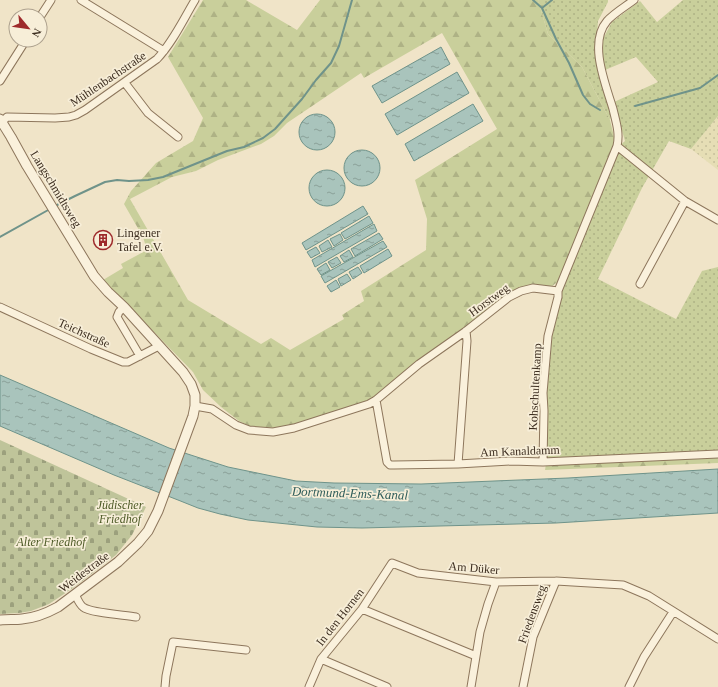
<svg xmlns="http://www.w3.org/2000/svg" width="718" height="687" font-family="'Times New Roman',serif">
	<defs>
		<pattern id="farmland-dots" width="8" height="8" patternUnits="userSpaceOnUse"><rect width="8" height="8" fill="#e6deb5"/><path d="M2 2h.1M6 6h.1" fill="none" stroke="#c6bf9b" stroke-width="1.8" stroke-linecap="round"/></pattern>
		<pattern id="grass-dots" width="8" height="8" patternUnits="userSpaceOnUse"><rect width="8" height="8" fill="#c9cf9b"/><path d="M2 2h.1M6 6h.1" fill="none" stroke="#aeb285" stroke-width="1.8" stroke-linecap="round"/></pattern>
		<pattern id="forest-firs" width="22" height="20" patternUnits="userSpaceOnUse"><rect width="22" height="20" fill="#c9cf9b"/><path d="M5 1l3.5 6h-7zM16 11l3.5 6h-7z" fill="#aeb285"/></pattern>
		<pattern id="cemetery-stones" width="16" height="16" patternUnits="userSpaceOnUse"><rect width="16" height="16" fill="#bfc49a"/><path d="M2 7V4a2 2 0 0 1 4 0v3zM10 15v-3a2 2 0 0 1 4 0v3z" fill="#9ca07d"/></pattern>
		<pattern id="water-ripples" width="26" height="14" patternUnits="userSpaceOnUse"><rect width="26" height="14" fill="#a9c4bc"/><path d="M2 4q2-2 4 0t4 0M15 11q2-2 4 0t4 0" fill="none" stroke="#8ba098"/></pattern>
	</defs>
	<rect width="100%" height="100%" fill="#f0e4c8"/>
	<path fill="url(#farmland-dots)" d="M718,116V170L691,149Z"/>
	<path fill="url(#grass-dots)" fill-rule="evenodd" d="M538,0H608V2L598,21L597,35L604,37L612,22L640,1L657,22L683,0H718V116L691,149L669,141L642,188L598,279L676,319L702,271L718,267V452L549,460L546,456L545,393L550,338L564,284L618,147L625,141L614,103L610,120L582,67L548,34ZM636,57L658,82L614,102L605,70Z"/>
	<path fill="url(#forest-firs)" fill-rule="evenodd" d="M203,0H246L297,30L320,0H538L548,34L582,67L610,120L615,141L613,148L559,281L552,286H526L507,295L372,403L294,427L259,430L239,421L221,407L203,390L193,372L103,280L123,268L121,264L147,250L143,237L124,204L131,191L156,163L193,141L203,118L168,57ZM442,33L497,129L415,180L427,219L426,250L361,291L364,301L342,315L344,319L290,350L271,338L261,344L188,300L130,199L172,177L196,171L218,160L261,144L274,136L287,123L361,73L364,78Z
		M718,456V463L545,470L546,464Z"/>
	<path fill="url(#cemetery-stones)" d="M0,440L146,507L132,535L116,555L73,588L49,604L31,611L19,613L0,614Z"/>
	<path fill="url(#water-ripples)" stroke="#6f938a" d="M441,47L450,64L382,103L372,86Z
		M457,72L469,93L397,135L385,114Z
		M473,104L483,121L414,161L405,144Z
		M299 132a18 18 0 1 1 36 0a18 18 0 1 1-36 0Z
		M344 168a18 18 0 1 1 36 0a18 18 0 1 1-36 0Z
		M309 188a18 18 0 1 1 36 0a18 18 0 1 1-36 0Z
		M363,206L368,214L306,250L302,243Z
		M369,216L373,223L345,239L341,233Z
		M374,224L377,231L315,267L312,260Z
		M379,233L383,239L355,256L351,249Z
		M340,234L343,240L334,246L330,239Z
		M328,240L332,247L322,252L319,246Z
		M383,241L387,247L325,283L321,276Z
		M316,247L320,253L311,258L307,252Z
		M388,249L392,256L364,273L360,266Z
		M349,250L353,257L344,262L340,256Z
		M337,257L341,263L332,268L328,262Z
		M326,263L330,270L321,275L317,269Z
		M358,267L362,273L353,279L349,272Z
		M347,274L351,280L341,286L338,279Z
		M336,280L340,287L331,292L327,286Z
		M0,375L169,448L228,467L296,481L334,483L421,484L568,478L718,469V513L556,523L362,528L317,527L248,520L220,514L198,508L178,500L114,475L0,426Z"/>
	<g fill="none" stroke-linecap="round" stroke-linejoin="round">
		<path stroke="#6f938a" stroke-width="2" d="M533,0L542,8L556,39L569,63L583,95L590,104L600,110
			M542,8L552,0
			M635,106L700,88L718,75
			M55,206L75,196L105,182L117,180L129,181L148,180L163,177L227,151L244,147L263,138L275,129L302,99L316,80L331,63L339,46L352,0
			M0,237L50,209"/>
		<g stroke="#8d765c" stroke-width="9">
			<path id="minor" d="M81,0L164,51
				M40,17L51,0
				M0,81L26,40
				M125,83L148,113L178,137
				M2,122L7,117L55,118L69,117L76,115L85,110L157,59C173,42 183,20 195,0
				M617,146L685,201L718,220
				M640,284L685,201
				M0,307L91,349L123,362H128L159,346
				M124,307L119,312L117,317L140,356
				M376,400L387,462L390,465H394L458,464L511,461L543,462L718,454
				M195,406L212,409L236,425L249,430L273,432L294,428L369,404L376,400L419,364L466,331L509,297L521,291L533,288L558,291
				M543,462L544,411L543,393L548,336L558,297V291L617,146C620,133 616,122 613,109C606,85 588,43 607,21C613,14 626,6 634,0
				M458,464L467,341L466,331
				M75,594C77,598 79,604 83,607C90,613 125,615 136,617
				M362,609L476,656
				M321,659L387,687
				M165,687L166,676L173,642L246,650
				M309,687L321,659L362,609L392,563L418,573L496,582L556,581
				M471,687L480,632L488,604L496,582
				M523,687L533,637L556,581L623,585L649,596L718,639
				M629,687L644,657L673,612"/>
		</g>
		<g stroke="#8d765c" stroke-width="11">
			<path id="tertiary" d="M0,119L11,137L27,166L94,276L108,292L124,307L183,372L191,384L195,395V406L193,416L158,511L148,531L138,543L118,562L58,607C47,613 35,618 22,619C15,620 7,619 0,620"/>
		</g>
		<use href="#minor" stroke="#faf1dc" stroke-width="7"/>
		<use href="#tertiary" stroke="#faf1dc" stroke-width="9"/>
	</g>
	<defs>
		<g id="building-ring" transform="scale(1)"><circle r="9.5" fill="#f7eed8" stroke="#9e2a2b" stroke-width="1.5"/><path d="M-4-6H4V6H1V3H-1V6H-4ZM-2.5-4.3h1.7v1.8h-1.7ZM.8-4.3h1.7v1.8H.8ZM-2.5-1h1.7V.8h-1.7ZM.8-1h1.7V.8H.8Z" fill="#9e2a2b"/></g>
	</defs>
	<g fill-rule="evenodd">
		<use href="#building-ring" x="103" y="240"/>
	</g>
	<g text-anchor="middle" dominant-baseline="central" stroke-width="3.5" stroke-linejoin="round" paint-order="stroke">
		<g font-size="12" fill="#3d2e20" stroke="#f7eed8">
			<text transform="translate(108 79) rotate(-34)">Mühlenbachstraße</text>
			<text transform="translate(56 189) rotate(59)">Langschmidtsweg</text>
			<text transform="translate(489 300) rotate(-36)">Horstweg</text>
			<text transform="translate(84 333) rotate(24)">Teichstraße</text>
			<text transform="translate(535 387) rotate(-87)">Kohschultenkamp</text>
			<text transform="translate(520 451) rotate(-2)">Am Kanaldamm</text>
			<text transform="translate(474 568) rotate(5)">Am Düker</text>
			<text transform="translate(84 572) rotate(-37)">Weidestraße</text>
			<text transform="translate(532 614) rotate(-70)">Friedensweg</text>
			<text transform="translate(340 617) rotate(-52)">In den Hornen</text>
		</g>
		<g font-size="12" fill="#3d2e20" stroke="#f7eed8" text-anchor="start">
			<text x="117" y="233">Lingener<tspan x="117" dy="14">Tafel e.V.</tspan></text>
		</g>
		<g font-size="12" font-style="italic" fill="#4d5a26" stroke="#f7eed8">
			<text x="120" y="505">Jüdischer<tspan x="120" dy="14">Friedhof</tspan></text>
			<text x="51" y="542">Alter Friedhof</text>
		</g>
		<g font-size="13" font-style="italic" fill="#2f5d5a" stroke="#f7eed8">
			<text transform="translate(350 493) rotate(2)">Dortmund-Ems-Kanal</text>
		</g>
	</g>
	<g transform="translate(28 28) rotate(119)"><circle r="19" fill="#f7eed8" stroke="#ada18e"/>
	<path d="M0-3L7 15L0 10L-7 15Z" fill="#9e2a2b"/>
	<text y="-6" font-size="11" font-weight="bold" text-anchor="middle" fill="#3d2e20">N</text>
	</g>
</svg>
